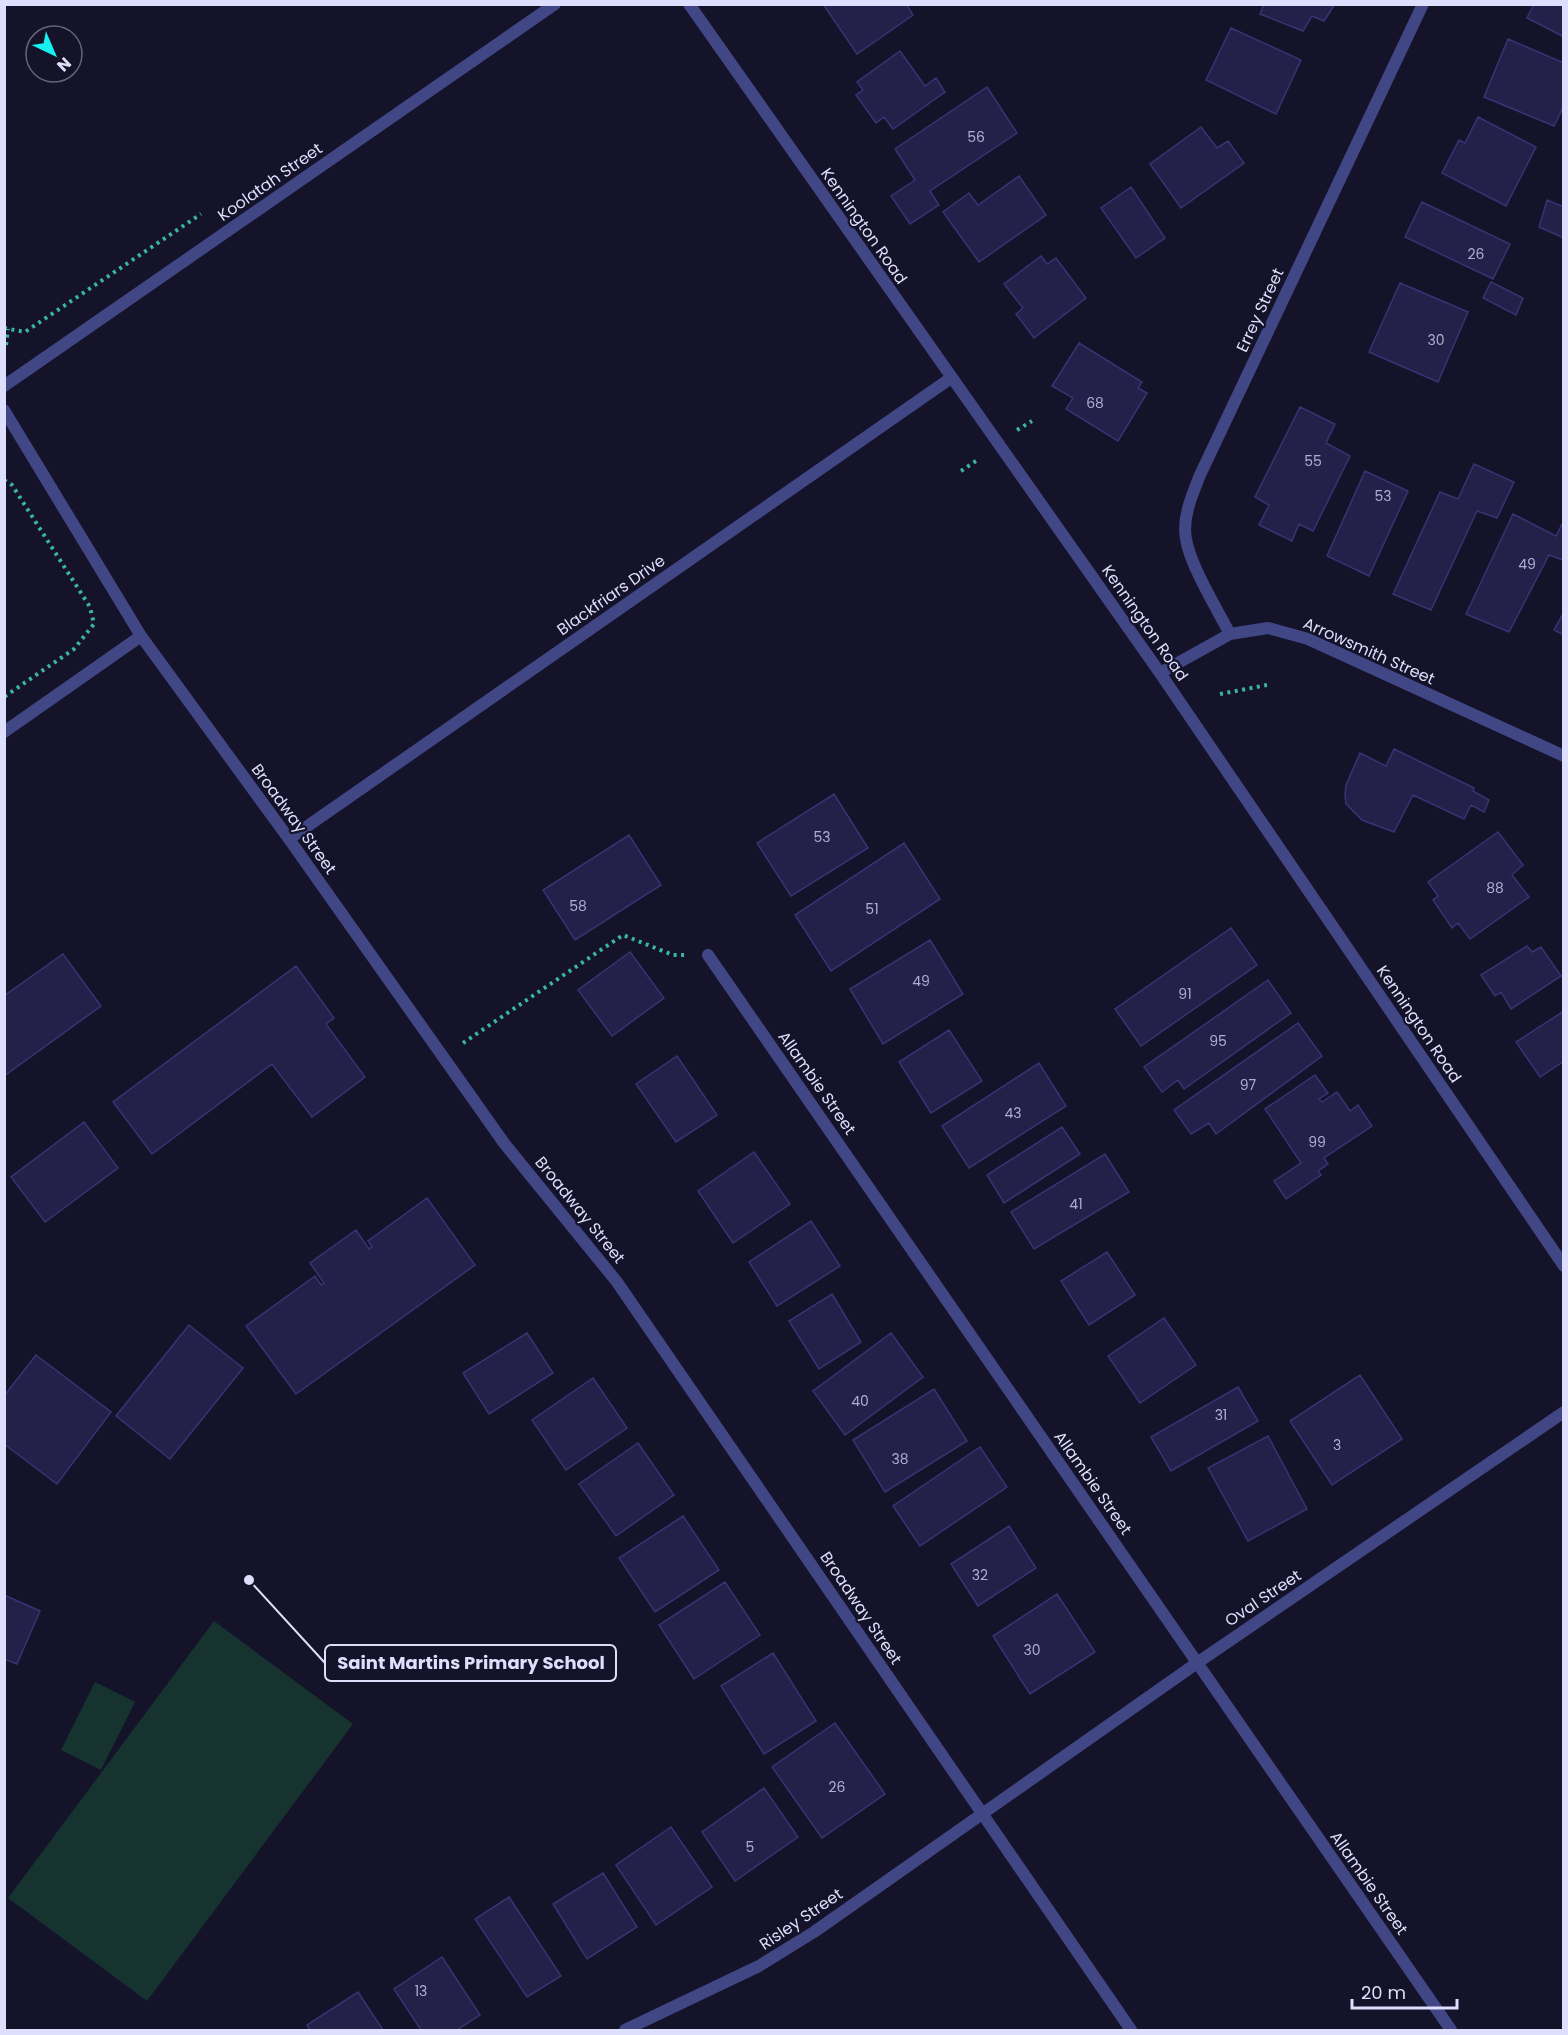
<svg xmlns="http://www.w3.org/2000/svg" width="1568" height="2035" font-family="Poppins,sans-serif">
	<rect width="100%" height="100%" fill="#14132a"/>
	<path fill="#16332f" d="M214,1621L353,1724L147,2001L8,1898Z
		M95,1682L135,1702L101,1770L61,1750Z"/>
	<path fill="#242049" stroke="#393374" stroke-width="1.5" d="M823,4H906L913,15L857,54Z
		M1264,4H1335L1324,21L1312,16L1303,31L1260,14Z
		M1534,4H1564V37L1527,18Z
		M1231,28L1301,60L1276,114L1206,80Z
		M1508,39L1564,63V105L1554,126L1484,97Z
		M900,51L925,86L936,78L945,92L893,129L884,117L876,123L856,95L863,90L857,82Z
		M987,87L1017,133L930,191L939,205L910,224L891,196L915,180L895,149Z
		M1478,117L1536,147L1506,206L1442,173L1459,140L1465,143Z
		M1201,127L1217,148L1228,141L1244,163L1181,208L1150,164Z
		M1019,176L1046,215L979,262L943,212L969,193L978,205Z
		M1131,187L1165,238L1136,258L1101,208Z
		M1547,200L1564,207V238L1539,227Z
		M1422,202L1510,244L1493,279L1405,237Z
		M1041,256L1047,264L1056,258L1086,298L1034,338L1016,314L1023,308L1004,284Z
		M1491,282L1523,298L1516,315L1483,298Z
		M1400,283L1468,312L1438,382L1369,352Z
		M1079,343L1142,382L1138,388L1147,393L1118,441L1066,409L1073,398L1052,386Z
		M1300,407L1335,424L1326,443L1350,456L1313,531L1299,524L1292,541L1259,525L1269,505L1255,497Z
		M1474,464L1514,482L1497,518L1477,511L1431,610L1393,594L1440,492L1458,499Z
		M1365,471L1408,491L1369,576L1327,556Z
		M1513,514L1556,536L1564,520V558L1563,560L1549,555L1509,632L1466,614Z
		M1564,612V635L1554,630Z
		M1394,749L1474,788L1473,791L1489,800L1484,812L1471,805L1464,819L1413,795L1394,832L1362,820L1346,804L1345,795L1346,785L1360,753L1386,766Z
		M834,794L868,848L791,896L757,843Z
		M1498,832L1523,865L1512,875L1529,897L1470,939L1458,923L1452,928L1433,900L1438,896L1428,882Z
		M629,835L661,885L575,940L543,890Z
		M904,843L940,899L831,971L795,915Z
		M1231,928L1257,965L1141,1046L1115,1009Z
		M930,940L963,994L883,1044L850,989Z
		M1527,946L1532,952L1541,947L1561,976L1511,1009L1501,992L1495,996L1481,975Z
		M630,952L664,998L612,1036L578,990Z
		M63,954L101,1006L4,1076V996Z
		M296,966L334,1018L326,1024L365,1077L312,1117L272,1064L152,1154L113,1102Z
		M1268,980L1291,1013L1184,1089L1178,1080L1162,1092L1144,1067Z
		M1564,1011V1061L1540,1077L1516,1042Z
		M1298,1023L1322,1056L1216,1134L1209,1123L1191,1134L1174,1110Z
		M949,1030L982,1081L931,1113L899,1062Z
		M677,1056L717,1115L676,1142L636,1084Z
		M1039,1063L1066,1106L969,1168L942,1126Z
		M1315,1075L1328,1093L1319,1099L1322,1102L1337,1092L1350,1111L1358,1105L1372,1126L1324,1158L1328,1164L1318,1171L1321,1175L1286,1199L1274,1181L1301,1163L1265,1109Z
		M84,1122L118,1168L45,1222L11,1177Z
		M1062,1127L1080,1154L1004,1203L987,1175Z
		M754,1152L790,1204L733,1243L698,1191Z
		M1105,1154L1129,1192L1034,1249L1011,1212Z
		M427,1198L475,1265L296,1394L246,1326L315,1276L321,1285L324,1283L310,1263L356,1230L369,1249L372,1247L368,1241Z
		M811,1221L840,1266L777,1306L749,1262Z
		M1107,1252L1135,1295L1089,1325L1061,1281Z
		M832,1294L861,1342L819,1369L789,1321Z
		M1164,1318L1196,1365L1140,1403L1108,1356Z
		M189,1325L243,1368L170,1459L116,1416Z
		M527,1333L553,1373L489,1414L463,1373Z
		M891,1333L923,1377L845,1435L813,1391Z
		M36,1355L111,1412L57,1484L4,1444V1396Z
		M1360,1375L1402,1439L1332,1485L1290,1421Z
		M593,1378L627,1428L566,1470L532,1420Z
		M1238,1387L1258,1421L1171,1471L1151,1437Z
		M934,1389L967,1441L885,1492L853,1440Z
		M1268,1436L1307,1509L1248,1541L1208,1468Z
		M638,1443L674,1495L616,1536L579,1484Z
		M980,1447L1007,1487L920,1546L893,1506Z
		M683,1516L719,1570L655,1612L619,1558Z
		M1009,1526L1036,1568L978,1606L951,1564Z
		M725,1582L760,1635L694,1679L659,1625Z
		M1057,1594L1095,1652L1030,1694L993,1636Z
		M4,1595L40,1611L17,1664L4,1659Z
		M773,1653L816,1721L764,1754L721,1686Z
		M835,1723L885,1794L822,1838L772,1767Z
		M764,1788L798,1837L735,1881L702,1832Z
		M671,1827L712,1887L656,1925L616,1865Z
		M603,1873L637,1927L587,1959L553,1904Z
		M509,1897L561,1976L527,1997L475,1919Z
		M442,1957L480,2015L457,2030H421L394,1989Z
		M358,1992L383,2030H310L307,2025Z"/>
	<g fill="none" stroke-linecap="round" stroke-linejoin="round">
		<path stroke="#39b5a0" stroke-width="4" stroke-dasharray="3 4.5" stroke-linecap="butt" d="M4,328L25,332L201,214
			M6,345L8,329
			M1017,430L1032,421
			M961,471L979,459
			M4,480L12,485L90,607L94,624L74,649L4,697
			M1220,694L1267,685
			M463,1043L623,935L673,955H685"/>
		<path stroke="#414685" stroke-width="12" d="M689,4L1160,673L1564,1266
			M4,386L555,4
			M4,410L141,636L289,839L504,1143L617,1282L1131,2030
			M1230,634C1217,609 1190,565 1186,539C1182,518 1192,495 1200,475L1423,4
			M1160,673L1230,634L1268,628L1308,639L1564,756
			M4,732L141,636
			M289,839L951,378
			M708,955L1451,2030
			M625,2030L759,1966L814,1932L1197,1663L1564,1412"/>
	</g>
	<g text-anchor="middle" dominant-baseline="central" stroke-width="4.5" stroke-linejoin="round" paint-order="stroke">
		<g font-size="14" fill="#b0aed0">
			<text x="976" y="137">56</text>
			<text x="1476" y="254">26</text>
			<text x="1436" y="340">30</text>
			<text x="1095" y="403">68</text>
			<text x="1313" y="461">55</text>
			<text x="1383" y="496">53</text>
			<text x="1527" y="564">49</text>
			<text x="822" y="837">53</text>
			<text x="1495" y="888">88</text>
			<text x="578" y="906">58</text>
			<text x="872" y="909">51</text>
			<text x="921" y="981">49</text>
			<text x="1185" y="994">91</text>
			<text x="1218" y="1041">95</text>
			<text x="1248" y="1085">97</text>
			<text x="1013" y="1113">43</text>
			<text x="1317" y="1142">99</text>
			<text x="1076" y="1204">41</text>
			<text x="860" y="1401">40</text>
			<text x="1221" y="1415">31</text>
			<text x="1337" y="1445">3</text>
			<text x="900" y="1459">38</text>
			<text x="980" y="1575">32</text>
			<text x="1032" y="1650">30</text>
			<text x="837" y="1787">26</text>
			<text x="750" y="1847">5</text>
			<text x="421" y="1991">13</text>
		</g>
		<g font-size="16" fill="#dedefd" stroke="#14132a">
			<text transform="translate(270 182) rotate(-35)">Koolatah Street</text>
			<text transform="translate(864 226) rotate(55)">Kennington Road</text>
			<text transform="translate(1260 310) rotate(-65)">Errey Street</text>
			<text transform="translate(611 595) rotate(-35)">Blackfriars Drive</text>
			<text transform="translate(1145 623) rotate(55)">Kennington Road</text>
			<text transform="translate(1369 651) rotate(24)">Arrowsmith Street</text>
			<text transform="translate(294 819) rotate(54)">Broadway Street</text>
			<text transform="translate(1419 1024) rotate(56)">Kennington Road</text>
			<text transform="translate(817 1083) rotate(55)">Allambie Street</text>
			<text transform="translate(580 1210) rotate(51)">Broadway Street</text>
			<text transform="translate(1093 1483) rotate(55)">Allambie Street</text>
			<text transform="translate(1263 1598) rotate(-34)">Oval Street</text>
			<text transform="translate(861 1608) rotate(56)">Broadway Street</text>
			<text transform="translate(1369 1883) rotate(55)">Allambie Street</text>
			<text transform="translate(801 1919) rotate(-34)">Risley Street</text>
		</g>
	</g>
	<path fill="none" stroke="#dedefd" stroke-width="2" d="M249 1580L325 1663"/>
	<circle fill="#dedefd" stroke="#14132a" stroke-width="2" cx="249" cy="1580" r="6"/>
	<rect fill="#14132a" stroke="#dedefd" stroke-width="2" x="325" y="1645" width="291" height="36" rx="6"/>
	<g font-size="18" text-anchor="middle" font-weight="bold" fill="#dedefd">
		<text x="471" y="1669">Saint Martins Primary School</text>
	</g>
	<rect width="1568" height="2035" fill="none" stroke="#dedefd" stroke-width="12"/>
	<g transform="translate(54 54) rotate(136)"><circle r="28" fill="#14132a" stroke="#65647e" stroke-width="1.5"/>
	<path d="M0-4.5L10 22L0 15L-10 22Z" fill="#16f0ee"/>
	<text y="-9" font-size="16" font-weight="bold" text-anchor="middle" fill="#dedefd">N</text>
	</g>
	<path d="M1352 1999v9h105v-9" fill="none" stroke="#dedefd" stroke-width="3"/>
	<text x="1361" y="1999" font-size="18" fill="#dedefd" stroke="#14132a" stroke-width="4.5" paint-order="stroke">20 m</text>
</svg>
